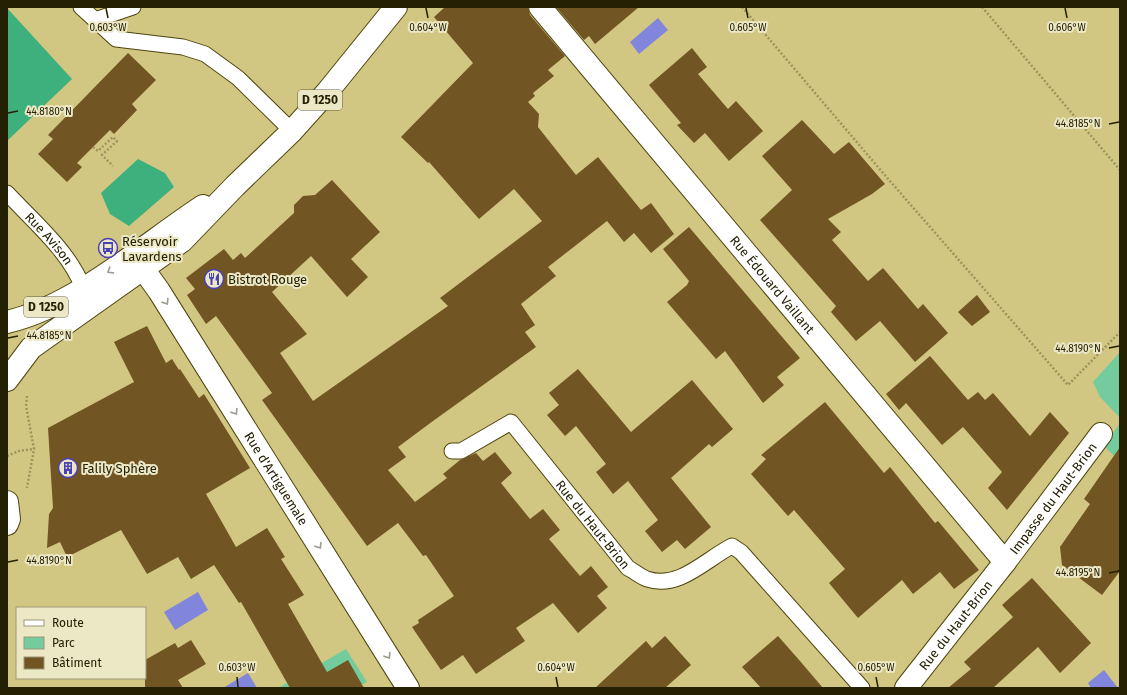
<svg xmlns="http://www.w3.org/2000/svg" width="1127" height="695" font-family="'Fira Sans',sans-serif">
	<rect width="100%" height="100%" fill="#d2c782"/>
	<path fill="#73cb9e" d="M1120,352V418L1100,397L1093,382Z
		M1120,423V462L1104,446Z
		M346,649L367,682L356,688H278Z"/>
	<path fill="#3db07d" d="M7,8L72,79L7,141Z
		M138,159L165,173L174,187L129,226L110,214L101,193Z"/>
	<path fill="#8185dc" d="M658,18L668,30L639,54L630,42Z
		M198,592L208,610L175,630L164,612Z
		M1104,670L1118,688H1091L1088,683Z
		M248,673L257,688H223Z"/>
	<path fill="#715522" d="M445,7H528L530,15L565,56L548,70L554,76L533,93L535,96L528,102L539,114L538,127L576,175L598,157L641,210L651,203L674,234L651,253L634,233L624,242L607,221L548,267L556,276L521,304L535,325L525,332L536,347L433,421L398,447L406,457L388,470L415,502L447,478L443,474L460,460L476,453L483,461L495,452L512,473L501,483L530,519L543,509L560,530L549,539L580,576L591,566L608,587L597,596L607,608L578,633L553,603L516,628L525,641L476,674L463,655L441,670L412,627L419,623L418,620L454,596L426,555L423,556L398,523L367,546L262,400L272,393L216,316L206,324L187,295L195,289L186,278L224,249L233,260L241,253L245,258L294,213V205L303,196L315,195L332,180L380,232L351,259L368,277L347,297L311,256L272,292L307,334L280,353L313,401L448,306L440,298L542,221L514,189L479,219L429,162L428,163L401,137L473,63L434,17Z
		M556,7H639L595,44L589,36L584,40Z
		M692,48L707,67L698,74L728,109L736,101L763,131L729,161L705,133L694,143L677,125L681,123L649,85Z
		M128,53L156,80L132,104L137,110L114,134L110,130L77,163L82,167L67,182L38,154L53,139L48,135Z
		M802,120L834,154L849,142L885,184L872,194L828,219L841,232L832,240L868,281L883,268L918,309L923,304L948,333L915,362L880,321L856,341L831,312L836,306L760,220L792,190L762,156Z
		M689,227L800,358L777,377L784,385L763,403L725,351L716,359L667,302L687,285L689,281L663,249Z
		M977,295L990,312L972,326L958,312Z
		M147,326L166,363L172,359L179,370L180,369L199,398L204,394L250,468L206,494L236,547L267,528L285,557L281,559L304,595L288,604L327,672L348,660L364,688H290L241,602L239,603L214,565L191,579L178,557L147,574L121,530L67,557L60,542L47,548L49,514L53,508L48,428L134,382L114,342Z
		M930,356L968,400L978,392L985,400L993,393L1030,436L1050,412L1069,433L1007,510L988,488L1002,472L963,427L942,445L906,403L899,410L886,394Z
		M578,369L631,432L692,380L733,429L712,447L709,444L671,478L711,527L685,549L677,540L662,552L645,531L658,520L628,481L613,494L596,472L606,464L576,426L565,436L547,415L559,405L549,393Z
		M825,402L884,473L890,467L935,523L938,521L979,570L954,589L940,572L913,594L902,580L858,618L829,583L845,569L794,510L788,516L751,474L766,459L761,455Z
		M1120,447V571L1102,595L1062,565L1060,547L1090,504L1084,499Z
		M1032,578L1091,643L1060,673L1038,647L993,688H948L971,669L964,662L1013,617L1002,605Z
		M665,636L691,665L665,688H595L646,641L652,648Z
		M778,636L800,661L823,688H761L742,667Z
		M191,640L206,664L178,680L183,688H145V660L175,643L178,648Z"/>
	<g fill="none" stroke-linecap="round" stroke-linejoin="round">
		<g stroke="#4e450f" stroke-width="17">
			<g id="service">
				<path d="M81,7L116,39L183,47L205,54L238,78L292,131"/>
				<path d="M95,20L133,7"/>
				<path id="s1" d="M7,193C33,221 70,252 83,288"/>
				<path id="s2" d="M452,451H461L511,422L628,568C634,571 641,577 647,579C679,590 706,559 732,546L741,552L862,688"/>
			</g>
		</g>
		<g stroke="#4e450f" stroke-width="24">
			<g id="minor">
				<path id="s3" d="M540,7L1005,562"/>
				<path id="s4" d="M144,270L159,291L408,688"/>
				<path id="s5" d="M906,688L1005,562L1101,434"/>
			</g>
		</g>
		<g stroke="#4e450f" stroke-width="24">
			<path id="tertiary" d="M7,502L9,519L7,524"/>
		</g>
		<g stroke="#4e450f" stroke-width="24">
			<path id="primary" d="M7,322C76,306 145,244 203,206
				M7,380L31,348L182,241L235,186L292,131L328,91L396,7"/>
		</g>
		<path stroke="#9d945c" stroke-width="2.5" stroke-dasharray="2 2" stroke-linecap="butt" d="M742,7L889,180L1068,385L1120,332
			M982,7L1120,170
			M93,147L98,151L113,137L117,141L102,155L113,166
			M27,396L26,406L34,449L27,488
			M7,456L19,451L34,449"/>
		<use href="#service" stroke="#fff" stroke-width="15"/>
		<use href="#minor" stroke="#fff" stroke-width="22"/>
		<use href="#tertiary" stroke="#fff" stroke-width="22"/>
		<use href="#primary" stroke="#fff" stroke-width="22"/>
	</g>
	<defs><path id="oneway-chevron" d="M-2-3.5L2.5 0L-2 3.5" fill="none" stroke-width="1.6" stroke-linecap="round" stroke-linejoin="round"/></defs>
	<g stroke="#9c9b8e">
		<use href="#oneway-chevron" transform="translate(110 271) rotate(148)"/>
		<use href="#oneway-chevron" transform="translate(166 302) rotate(58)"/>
		<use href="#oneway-chevron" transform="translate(235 412) rotate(58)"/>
		<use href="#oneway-chevron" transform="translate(319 546) rotate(58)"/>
		<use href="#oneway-chevron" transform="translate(388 656) rotate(58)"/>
	</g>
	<path fill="none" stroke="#242003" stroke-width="1.5" d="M106,8L108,18M426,8L428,18M746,8L748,18M1065,8L1067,18M8,113L18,111M1109,124L1119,122M8,338L18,336M1109,348L1119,346M8,562L18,560M1109,573L1119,571M237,677L238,687M556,677L558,687M876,677L878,687"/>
	<defs>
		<g id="bus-ring" transform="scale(1)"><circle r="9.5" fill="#ece7c5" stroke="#4a40b7" stroke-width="1.5"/><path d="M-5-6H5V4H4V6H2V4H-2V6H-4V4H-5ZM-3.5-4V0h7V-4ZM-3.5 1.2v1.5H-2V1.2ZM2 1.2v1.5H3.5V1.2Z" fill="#4a40b7"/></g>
		<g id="restaurant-ring" transform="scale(1)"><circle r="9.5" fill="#ece7c5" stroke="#4a40b7" stroke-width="1.5"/><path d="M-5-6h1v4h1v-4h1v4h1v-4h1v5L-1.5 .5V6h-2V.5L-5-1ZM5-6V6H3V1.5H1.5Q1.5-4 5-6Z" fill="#4a40b7"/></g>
		<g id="building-ring" transform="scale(1)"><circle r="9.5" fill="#ece7c5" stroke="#4a40b7" stroke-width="1.5"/><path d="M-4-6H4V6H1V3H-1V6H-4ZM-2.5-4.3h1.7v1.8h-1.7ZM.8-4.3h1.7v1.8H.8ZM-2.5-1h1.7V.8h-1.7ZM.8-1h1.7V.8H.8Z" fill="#4a40b7"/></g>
	</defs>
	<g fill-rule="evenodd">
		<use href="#bus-ring" x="108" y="248"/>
		<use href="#restaurant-ring" x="214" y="279"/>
		<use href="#building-ring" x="68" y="468"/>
	</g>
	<g text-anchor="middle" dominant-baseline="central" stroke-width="4" stroke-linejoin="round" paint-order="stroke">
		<g fill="#ece7c5" stroke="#605c3d" stroke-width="1">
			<rect x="298" y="90" width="44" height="20" rx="3"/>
			<rect x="24" y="297" width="44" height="20" rx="3"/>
		</g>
		<g font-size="12" font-weight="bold" fill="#242003">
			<text x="320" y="100">D 1250</text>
			<text x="46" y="307">D 1250</text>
		</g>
		<g font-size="13" fill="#242003" stroke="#ece7c5">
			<text stroke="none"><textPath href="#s1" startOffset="62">Rue Avison</textPath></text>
			<text stroke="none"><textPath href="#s3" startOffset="362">Rue Édouard Vaillant</textPath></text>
			<text stroke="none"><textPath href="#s4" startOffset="247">Rue d'Artiguemale</textPath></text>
			<text stroke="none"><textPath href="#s5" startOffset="240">Impasse du Haut-Brion</textPath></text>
			<text stroke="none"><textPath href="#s2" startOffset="198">Rue du Haut-Brion</textPath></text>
			<text stroke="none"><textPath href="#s5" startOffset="80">Rue du Haut-Brion</textPath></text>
		</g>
		<g font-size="13" fill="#242003" stroke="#ece7c5" text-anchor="start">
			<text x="122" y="241">Réservoir<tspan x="122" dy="15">Lavardens</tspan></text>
			<text x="228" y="279">Bistrot Rouge</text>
			<text x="82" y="468">Falily Sphère</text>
		</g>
	</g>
	<g font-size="10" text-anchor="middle" fill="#242003" stroke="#ece7c5" stroke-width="4" stroke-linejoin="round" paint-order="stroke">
		<text x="108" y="31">0.603°W</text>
		<text x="428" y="31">0.604°W</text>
		<text x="748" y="31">0.605°W</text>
		<text x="1067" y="31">0.606°W</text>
		<text x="49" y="115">44.8180°N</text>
		<text x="1078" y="127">44.8185°N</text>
		<text x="49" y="339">44.8185°N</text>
		<text x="1078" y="352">44.8190°N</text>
		<text x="49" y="564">44.8190°N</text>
		<text x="1078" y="576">44.8195°N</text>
		<text x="237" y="671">0.603°W</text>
		<text x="556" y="671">0.604°W</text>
		<text x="876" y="671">0.605°W</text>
	</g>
	<rect width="1127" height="695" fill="none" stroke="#242003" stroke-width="16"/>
	<rect x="16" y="607" width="130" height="72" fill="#ece7c5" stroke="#9c9777"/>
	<rect x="24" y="620" width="20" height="6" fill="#ffffff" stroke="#9c9777"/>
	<text x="52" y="627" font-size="12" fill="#242003">Route</text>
	<rect x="24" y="637" width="20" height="12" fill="#73cb9e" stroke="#9c9777"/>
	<text x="52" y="647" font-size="12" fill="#242003">Parc</text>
	<rect x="24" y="657" width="20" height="12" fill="#715522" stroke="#9c9777"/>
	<text x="52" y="667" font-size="12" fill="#242003">Bâtiment</text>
</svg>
